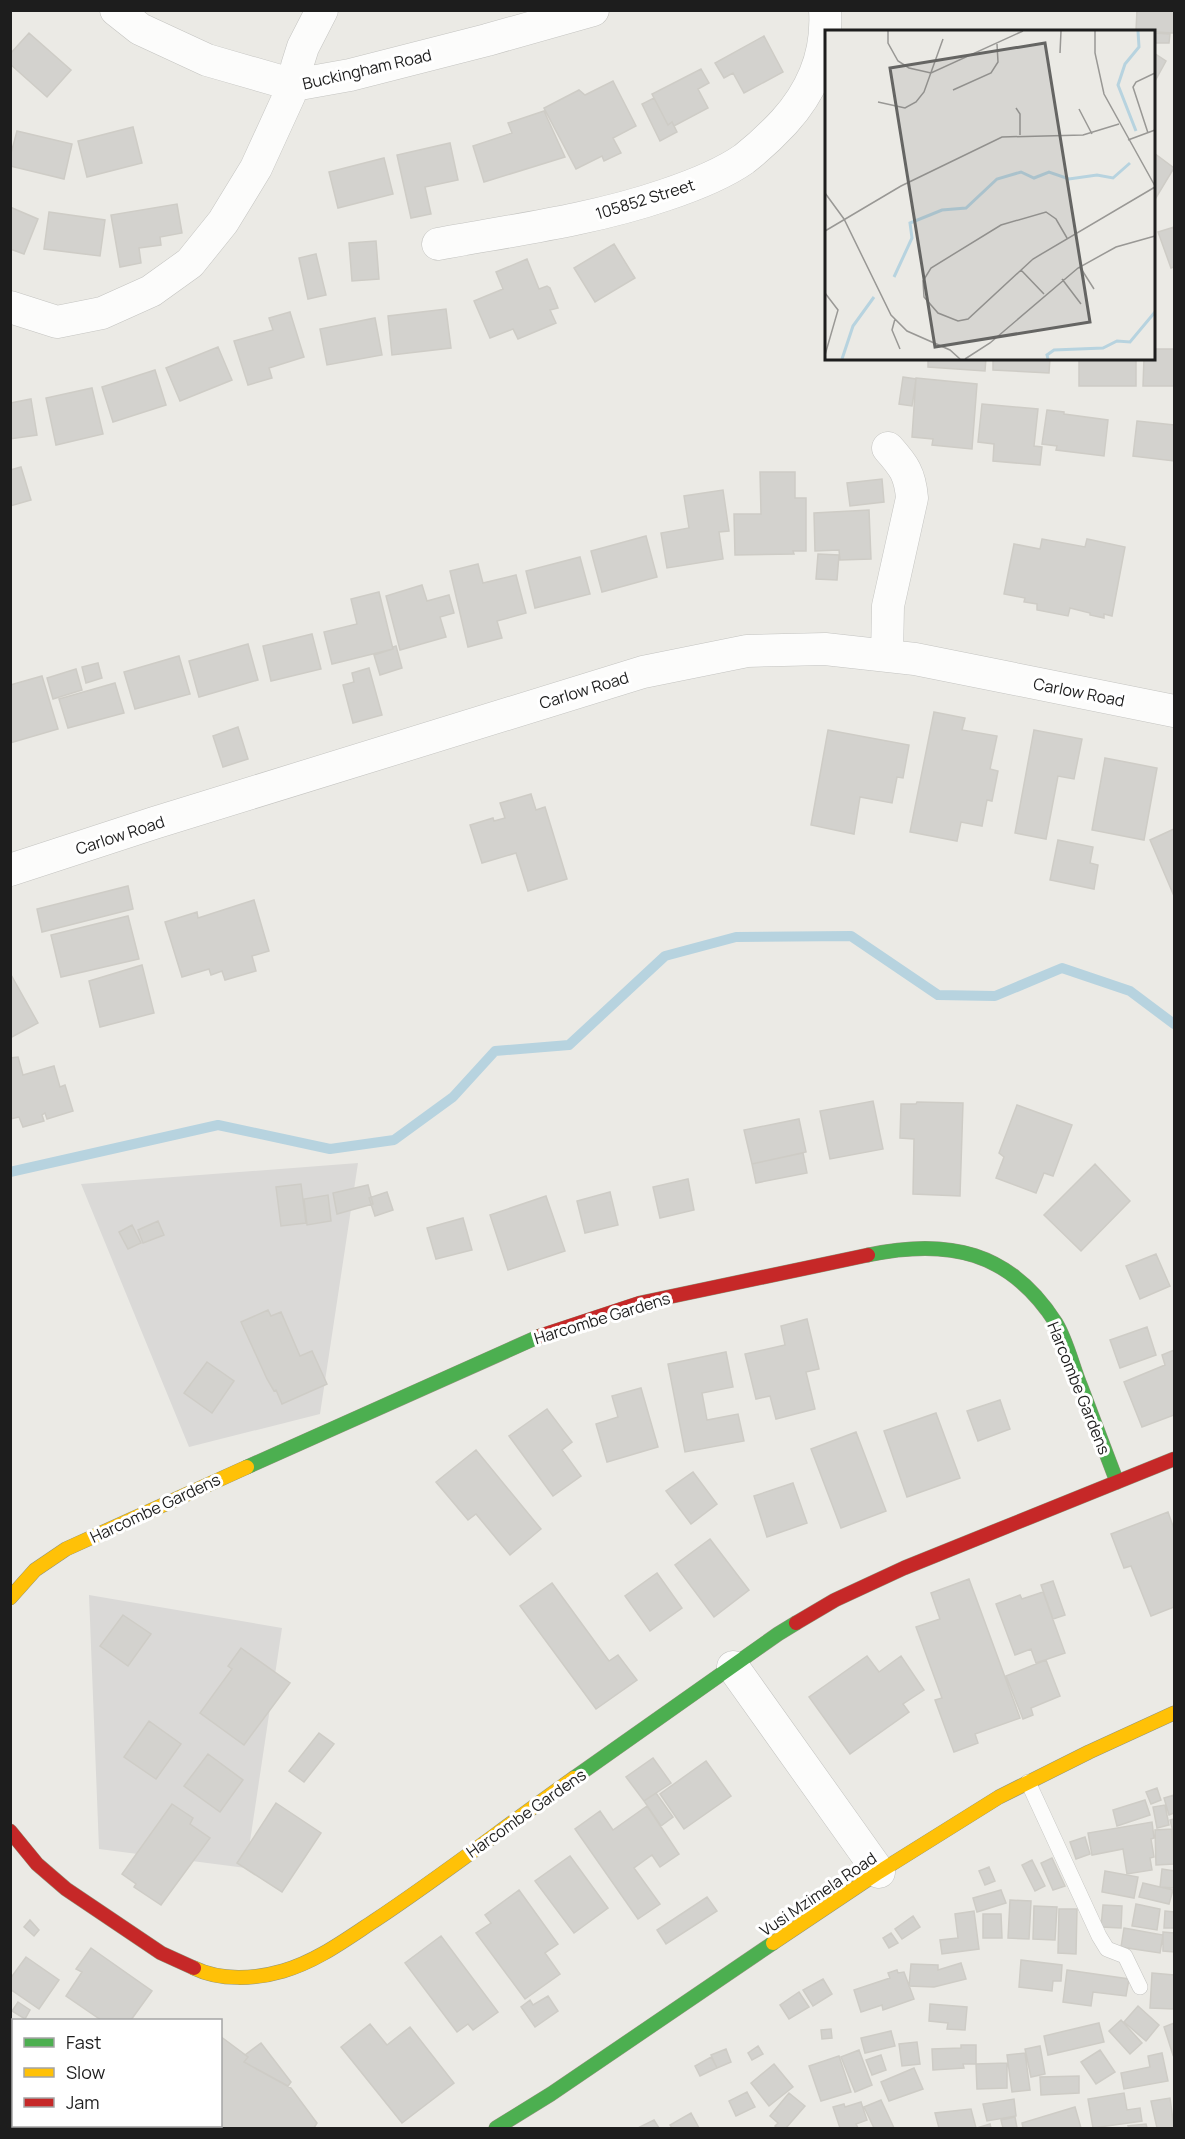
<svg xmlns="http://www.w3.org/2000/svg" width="1185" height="2139" font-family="Manrope,sans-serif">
	<rect width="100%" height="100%" fill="#ebeae5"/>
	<path fill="#dad9d7" d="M358,1163L320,1414L189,1447L81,1184Z
		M89,1595L282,1628L246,1868L99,1849Z"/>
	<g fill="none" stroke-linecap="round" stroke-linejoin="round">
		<path stroke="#b7d3df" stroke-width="10" d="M10,1172L218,1125L330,1149L394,1140L453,1097L495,1051L569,1045L665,956L736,937L851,936L938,995L995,996L1062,968L1130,991L1174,1024"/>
	</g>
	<path fill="#d3d2ce" stroke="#ceccc6" stroke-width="1.5" d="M1137,10H1174V33L1136,31Z
		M29,33L71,70L47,97L10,64V54Z
		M1154,33L1170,34L1169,43H1154Z
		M764,36L783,72L744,93L733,73L724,78L715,63Z
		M1154,53L1166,61L1154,83Z
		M701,69L709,83L698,89L708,108L674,126L672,122L668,125L652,94Z
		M613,81L636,126L613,138L621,153L604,161L602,156L576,169L544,108L579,90L585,95Z
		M654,98L668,125L672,122L677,132L660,141L642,104Z
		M544,111L565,157L484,182L473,146L512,133L508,123Z
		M133,127L142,163L87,177L78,141Z
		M17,131L72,144L64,179L10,166V157Z
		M450,143L458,180L425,187L431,214L411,218L397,155Z
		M1154,153L1174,168L1154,201Z
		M384,158L393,194L338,208L329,172Z
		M177,204L182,233L160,237L161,245L139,248L141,263L120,267L111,215Z
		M10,207L38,219L24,254L10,249Z
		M49,212L105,220L100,256L44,249Z
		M1174,227V267L1171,268L1158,232Z
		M376,241L379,279L352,281L349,243Z
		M614,244L635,278L595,302L574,268Z
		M316,254L326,295L308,299L299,258Z
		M527,259L539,289L547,286L550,288L558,308L550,310L556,323L518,339L513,329L490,338L474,301L503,289L496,272Z
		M446,309L451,348L392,355L388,316Z
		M290,312L304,357L269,368L272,378L248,385L234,341L273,330L269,318Z
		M375,318L382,355L327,365L320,329Z
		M218,347L232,380L180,401L166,368Z
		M1154,349H1174V386H1143L1144,358H1154Z
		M928,358H986L985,371L928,367Z
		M993,358H1050L1049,373L993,370Z
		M1079,358H1136V386H1079Z
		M155,370L166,405L113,422L102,387Z
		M903,377L916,379L912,406L899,404Z
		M916,378L977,384L972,449L932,445L933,439L912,437Z
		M92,388L103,434L56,445L46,398Z
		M31,399L37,435L10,439V403Z
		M982,404L1038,409L1034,446L1042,447L1040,465L993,461L994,444L978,442Z
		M1047,410L1064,412V414L1108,420L1104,456L1056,450L1057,446L1042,444Z
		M1137,421L1174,425V461L1133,456Z
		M21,467L31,500L10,506V470Z
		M760,472H795V498H806V551H793L794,554L735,555L734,514H761Z
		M882,479L884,502L850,506L847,483Z
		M723,490L729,531L719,532L723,559L667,568L661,533L689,528L684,496Z
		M869,510L871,559L840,560L839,550L815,551L814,513Z
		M646,536L657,577L602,592L591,551Z
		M1042,539L1085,547L1087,539L1125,547L1112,616L1104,614V618L1090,615V613L1070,608L1068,616L1037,610V604L1024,602L1025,598L1004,594L1014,544L1040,549Z
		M818,554L839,555L837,580L816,579Z
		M580,557L590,594L535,608L526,571Z
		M478,564L483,583L516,575L526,613L497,621L502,638L468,647L450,571Z
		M422,585L427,601L449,595L454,613L440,617L446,637L400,650L386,596Z
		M379,592L393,649L332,664L324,632L357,624L351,599Z
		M312,634L321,669L271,681L263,646Z
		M248,644L258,680L199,697L189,661Z
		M396,646L402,668L380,675L374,655L393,649V647Z
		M179,656L190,694L135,709L124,672Z
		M98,663L102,678L86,683L82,667Z
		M369,668L382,715L353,723L343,685L354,682L352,673Z
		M76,669L82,690L53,699L47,678Z
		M42,676L58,729L10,743V685Z
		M115,683L124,713L68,728L59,699Z
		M934,712L965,718L962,730L997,736L990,769L998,771L992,801L987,800L982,826L961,822L957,841L910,832Z
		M238,727L248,759L223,767L213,736Z
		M828,730L909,745L903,778L897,777L892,803L860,797L854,834L811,825Z
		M1034,730L1082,739L1074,779L1058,776L1046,839L1015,833Z
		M1105,758L1157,768L1144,840L1092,830Z
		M531,794L536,810L545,807L567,879L528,891L516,853L482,863L470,825L493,818L494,821L505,818L500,803Z
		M1174,829V896L1150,840Z
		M1058,840L1093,847L1090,863L1098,865L1094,889L1050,880Z
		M128,886L133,909L42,932L37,909Z
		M254,900L269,951L252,956L256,971L225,980L222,971L211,975L209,969L182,977L165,922L197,912L198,918Z
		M128,916L139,959L61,977L51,935Z
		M142,965L154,1013L100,1027L89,981Z
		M10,973L38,1023L10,1038Z
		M18,1057L23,1075L54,1066L60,1087L65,1085L73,1111L47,1119L45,1113L42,1115L44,1121L23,1127L19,1117L10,1119V1058Z
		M873,1101L883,1149L830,1159L820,1111Z
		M917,1102L963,1103L960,1196L913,1194L914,1139L900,1138L901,1104H916Z
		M1017,1105L1072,1125L1053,1176L1044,1173L1036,1193L996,1178L1004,1157L999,1153Z
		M799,1119L806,1152L752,1164L744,1130Z
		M803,1153L807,1173L756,1183L752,1164Z
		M1095,1164L1130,1201L1081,1251L1044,1215Z
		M688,1179L694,1210L660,1218L653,1187Z
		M301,1184L306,1223L281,1226L276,1187Z
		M368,1185L373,1204L337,1214L333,1193Z
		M387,1192L393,1210L375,1216L369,1198Z
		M610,1192L618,1225L585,1233L577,1201Z
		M328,1195L331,1221L307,1225L304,1199Z
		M546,1196L565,1251L508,1270L490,1215Z
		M463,1218L472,1250L436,1259L427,1228Z
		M158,1221L164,1235L143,1243L138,1230Z
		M132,1225L141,1243L128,1249L119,1232Z
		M1156,1254L1170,1286L1140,1299L1126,1266Z
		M268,1310L271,1316L281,1312L300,1356L312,1351L327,1384L282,1404L276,1390L274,1391L267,1379L241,1322Z
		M807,1319L819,1369L806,1372L815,1409L776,1419L770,1396L756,1399L745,1354L785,1345L781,1326Z
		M1147,1327L1156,1355L1120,1368L1110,1340Z
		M1174,1350V1415L1142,1427L1124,1382L1165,1365L1162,1355Z
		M726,1352L733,1387L702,1393L707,1420L738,1414L744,1441L685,1452L668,1364Z
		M207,1362L234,1381L212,1413L184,1393Z
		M641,1388L658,1447L607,1462L596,1424L618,1417L612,1396Z
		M1000,1400L1010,1429L978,1441L967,1411Z
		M547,1409L572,1442L562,1450L581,1476L553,1496L509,1436Z
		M936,1413L960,1478L907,1497L884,1431Z
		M856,1432L886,1511L841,1528L811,1449Z
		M476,1450L541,1529L510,1555L476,1514L468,1520L436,1482Z
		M693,1472L717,1504L691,1524L666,1491Z
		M793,1483L807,1523L767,1537L754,1496Z
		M1168,1512L1174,1529V1607L1151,1616L1131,1566L1124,1568L1111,1534Z
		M710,1539L749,1590L714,1617L675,1565Z
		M657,1573L682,1608L650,1631L625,1596Z
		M969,1579L1020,1718L975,1734L978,1743L954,1752L935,1700L942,1698L916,1627L940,1619L931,1593Z
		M1053,1581L1065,1615L1053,1619L1041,1585Z
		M552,1583L609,1661L618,1655L637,1680L596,1709L520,1606Z
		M1043,1592L1065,1653L1036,1663L1031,1649L1015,1655L996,1604L1020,1595L1022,1599Z
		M123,1615L151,1634L128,1666L100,1646Z
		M241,1648L290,1683L244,1745L200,1713L232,1669L228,1666Z
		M867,1656L879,1672L901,1656L924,1690L903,1704L909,1712L850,1754L809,1697Z
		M1046,1660L1060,1696L1031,1708L1033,1715L1023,1719L1006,1676Z
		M149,1721L181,1744L156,1779L124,1757Z
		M319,1733L334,1744L304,1782L289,1771Z
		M208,1754L243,1780L220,1812L184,1786Z
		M653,1758L671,1783L644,1801L626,1777Z
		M706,1761L731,1796L684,1829L660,1794Z
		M1157,1788L1161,1800L1151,1804L1146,1792Z
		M656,1793L673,1817L661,1826L644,1801Z
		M1174,1795V1813L1169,1815L1164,1798Z
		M1145,1800L1150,1815L1117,1826L1113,1810Z
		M276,1803L321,1833L282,1892L237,1863Z
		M172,1804L193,1818L190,1824L210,1838L161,1905L134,1887L136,1884L122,1874Z
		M1165,1805L1169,1825L1157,1828L1153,1807Z
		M647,1806L679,1854L660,1867L652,1855L634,1868L660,1904L638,1919L575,1829L600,1811L613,1830Z
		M1174,1819V1835L1170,1820Z
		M1152,1822L1154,1838L1151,1839L1154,1857L1150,1858L1152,1870L1127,1874L1123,1849L1092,1855L1088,1833Z
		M1172,1829L1174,1864L1156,1865L1155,1830Z
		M1085,1837L1090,1854L1076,1859L1070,1842Z
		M570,1856L608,1908L574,1933L535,1881Z
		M1052,1858L1065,1886L1053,1890L1041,1863Z
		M1032,1860L1045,1886L1035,1891L1022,1865Z
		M989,1867L995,1881L985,1885L979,1871Z
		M1162,1869L1174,1871V1888L1160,1887Z
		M1105,1871L1138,1877L1134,1898L1102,1892Z
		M1143,1883L1173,1890L1169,1904L1139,1897Z
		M519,1890L558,1944L545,1953L560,1974L525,1999L476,1933L491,1923L485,1915Z
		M1001,1890L1006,1903L977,1912L973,1898Z
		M707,1897L717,1911L666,1944L657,1930Z
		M1010,1900L1031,1901L1029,1939L1008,1938Z
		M1136,1904L1160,1909L1157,1930L1132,1926Z
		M1103,1905L1122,1906L1121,1928L1101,1927Z
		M1034,1906L1057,1907L1055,1940L1033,1939Z
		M1059,1909H1077L1076,1954L1058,1953Z
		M974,1911L979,1949L942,1954L940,1940L958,1938L955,1914Z
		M1165,1911L1174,1912V1928H1164Z
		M983,1914H1001L1002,1938H983Z
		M913,1916L920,1927L902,1939L895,1929Z
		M30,1920L39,1930L34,1936L24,1927Z
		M1124,1928L1163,1935L1160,1953L1121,1947Z
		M1163,1932L1174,1933V1952L1163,1951Z
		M891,1933L898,1943L889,1948L883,1938Z
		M441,1936L498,2012L473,2030L468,2024L457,2032L405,1963Z
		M91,1948L152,1991L131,2020H101L66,1996L82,1972L76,1969Z
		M26,1957L59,1980L39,2009L10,1989V1979Z
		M1021,1960L1062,1965L1061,1981H1053L1052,1991L1019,1987Z
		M961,1963L966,1979L934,1987L909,1986L911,1964L938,1965V1970Z
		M897,1970L898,1973L904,1972L914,1999L883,2010L882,2005L861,2012L854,1990L890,1978L888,1973Z
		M1067,1970L1129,1979L1126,1996L1093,1992L1091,2006L1063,2002Z
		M1152,1973L1174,1975V2009L1150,2008Z
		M823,1979L832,1994L813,2006L803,1990Z
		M799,1992L809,2007L789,2019L780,2005Z
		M548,1996L558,2011L535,2027L521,2007L530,2000L533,2005Z
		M18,2002L30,2010L25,2019L12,2011Z
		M930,2004L967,2007L965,2030L947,2029L948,2023L929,2021Z
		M1138,2006L1159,2025L1146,2041L1124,2022Z
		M1121,2020L1142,2043L1130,2054L1109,2031Z
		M1099,2023L1104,2042L1048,2055L1044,2036Z
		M1174,2023V2054L1173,2055L1164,2027Z
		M370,2024L387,2045L410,2027L454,2083L402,2123L341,2047Z
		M10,2025L14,2027L12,2038L10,2037Z
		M831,2029L832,2038L822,2039L821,2030Z
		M891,2031L895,2046L865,2053L861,2038Z
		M220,2036L248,2057L244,2062L291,2088L317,2123L314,2128H190L192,2126H220Z
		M917,2042L920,2064L902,2066L899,2044Z
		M261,2043L291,2082L288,2086L244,2062L248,2057L245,2055Z
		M961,2045H976V2064H963L964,2068L933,2070L932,2049L961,2048Z
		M758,2046L763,2054L752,2060L748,2053Z
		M1040,2046L1045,2074L1031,2077L1025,2049Z
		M726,2049L731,2062L717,2068L711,2055Z
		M859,2050L872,2085L855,2092L841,2057Z
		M1100,2050L1115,2072L1096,2084L1081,2062Z
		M1025,2053L1030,2090L1012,2092L1007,2055Z
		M1162,2053L1168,2081L1124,2089L1121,2073L1150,2067L1148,2056Z
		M881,2055L886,2070L872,2075L866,2060Z
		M839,2056L851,2092L821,2101L809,2066Z
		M711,2057L717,2068L700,2076L695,2066Z
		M1007,2063V2088L977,2089L976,2064Z
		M774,2064L793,2087L769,2106L751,2083Z
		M914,2068L923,2089L889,2101L881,2082Z
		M1079,2076V2093L1041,2095L1040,2077Z
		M747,2092L755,2107L736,2116L729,2101Z
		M789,2093L805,2106L786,2128H777L775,2126L778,2123L770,2116Z
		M1124,2093L1127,2110L1140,2108L1142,2121L1093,2128L1088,2099Z
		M1170,2098L1174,2128H1157L1151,2101Z
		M1014,2099L1016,2116L987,2121L983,2104Z
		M881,2100L894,2128H874L864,2107Z
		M861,2102L867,2120L856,2124L858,2128H840L833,2107L844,2104L845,2107Z
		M1075,2107L1081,2128H1023L1022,2123Z
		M971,2109L976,2128H939L935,2113Z
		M691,2113L699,2128H672L670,2125Z
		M1015,2117L1017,2128H1003L1001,2120Z
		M654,2120L659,2128H638Z
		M990,2124L991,2128H977Z
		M1146,2124L1147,2128H1129L1128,2126Z"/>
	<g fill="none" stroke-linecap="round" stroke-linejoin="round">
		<g stroke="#c4c4c1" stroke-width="16">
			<path id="lane" d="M1028,1782L1099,1936L1107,1949L1125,1956L1140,1987"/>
		</g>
		<g stroke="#c4c4c1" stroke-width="33">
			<path id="street" d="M116,10L140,29L207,60L294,85L350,75L487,40L593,10
				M438,244C514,230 592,220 665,195C692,186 721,175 744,159C758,148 772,135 784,122C813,90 828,54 825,10
				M10,307L57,322L102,313L151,291L190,263L223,222L256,168L294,85L297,66L303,47L322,10
				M887,656L888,606L912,498C910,474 904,466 888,448
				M10,870L154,823L643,672L747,651L825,649L915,659L1174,711
				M733,1667L879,1872"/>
		</g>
		<g stroke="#91957c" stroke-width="15">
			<path id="fast" d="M868,1255C948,1238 1010,1251 1056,1323C1067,1341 1073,1368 1081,1387C1093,1419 1105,1450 1117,1482
				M247,1467L540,1336
				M574,1778L778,1634L796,1623
				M496,2128L551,2094L773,1943"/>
		</g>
		<g stroke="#91957c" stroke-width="15">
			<path id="slow" d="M10,1598L35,1570L66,1549L247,1467
				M773,1943L879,1872L999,1797L1089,1752L1174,1713
				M194,1968C220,1981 256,1979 283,1971C317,1961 345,1940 374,1921C442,1876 507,1825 574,1778
				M20,2126L25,2128"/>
		</g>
		<g stroke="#91957c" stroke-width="15">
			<path id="jam" d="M540,1336L640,1303L868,1255
				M796,1623L835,1600L904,1568L1174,1459
				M10,1831L37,1864L66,1889L161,1953L194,1968"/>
		</g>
		<use href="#lane" stroke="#fcfcfb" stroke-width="15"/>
		<use href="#street" stroke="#fcfcfb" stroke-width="32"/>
		<use href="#fast" stroke="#4caf50" stroke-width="14"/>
		<use href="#slow" stroke="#ffc107" stroke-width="14"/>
		<use href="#jam" stroke="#c62828" stroke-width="14"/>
	</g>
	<g text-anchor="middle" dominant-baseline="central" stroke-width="6" stroke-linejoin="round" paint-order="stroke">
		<g font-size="16" fill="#1d1d1d" stroke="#fff">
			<text transform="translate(367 69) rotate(-13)">Buckingham Road</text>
			<text transform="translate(645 199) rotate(-17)">105852 Street</text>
			<text transform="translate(584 690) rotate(-17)">Carlow Road</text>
			<text transform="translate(1079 692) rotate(11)">Carlow Road</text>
			<text transform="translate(120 835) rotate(-18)">Carlow Road</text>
			<text transform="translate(602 1318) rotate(-17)">Harcombe Gardens</text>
			<text transform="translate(1079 1388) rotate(68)">Harcombe Gardens</text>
			<text transform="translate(155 1508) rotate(-25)">Harcombe Gardens</text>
			<text transform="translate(526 1813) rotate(-35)">Harcombe Gardens</text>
			<text transform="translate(818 1894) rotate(-34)">Vusi Mzimela Road</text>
		</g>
	</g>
	<g transform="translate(825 30)">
		<rect width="330" height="330" fill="#ebeae5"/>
		<path fill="none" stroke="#b7d3df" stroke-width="3" d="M311,101L293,55L300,34L314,17L313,1M69,247L87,208L85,193L117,180L141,178L172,149L196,142L209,148L224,142L244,149L272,145L288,148L305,133M17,329L28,296L49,267M223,329L222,325L229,320L278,318L292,311L305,312L330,282"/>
		<path fill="none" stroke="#999895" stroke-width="1.5" d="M63,1V13L73,31L84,38L106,43L198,1M270,1V23L279,64L330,156M235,23L236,1M128,60L166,43L173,32L172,14M53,72L80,78L91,72L99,62L118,9M191,78L195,84V105M254,79L267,104M323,103L308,57L311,52L330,43M303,110L330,100M0,163L19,189L66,285L82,301L125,320L135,329M0,201L76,156L177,107L258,105L294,94M242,208L231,189L221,182L176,195L106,238L98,251L99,267L113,283L133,291L143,289L208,229L330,157M255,237L269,259M196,240L219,264M237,249L256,274M0,263L13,280L0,325M70,289L67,300L75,319M140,329L165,313L253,238L291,217L330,206"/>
		<path fill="#656563" fill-opacity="0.15" stroke="#656563" stroke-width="3" d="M220,13L265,292L110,317L65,38Z"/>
		<rect width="330" height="330" fill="none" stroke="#1d1d1d" stroke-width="3"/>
	</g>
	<rect width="1185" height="2139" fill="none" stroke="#1d1d1d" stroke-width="24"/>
	<rect x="12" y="2019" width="210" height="108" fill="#ffffff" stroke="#a5a5a5" stroke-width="1.5"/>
	<rect x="24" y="2038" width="30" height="9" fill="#4caf50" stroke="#a5a5a5" stroke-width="1.5"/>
	<text x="66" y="2049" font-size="18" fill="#1d1d1d">Fast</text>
	<rect x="24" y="2068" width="30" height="9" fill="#ffc107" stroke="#a5a5a5" stroke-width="1.5"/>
	<text x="66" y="2079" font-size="18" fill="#1d1d1d">Slow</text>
	<rect x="24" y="2098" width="30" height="9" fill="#c62828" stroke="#a5a5a5" stroke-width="1.5"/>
	<text x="66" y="2109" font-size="18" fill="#1d1d1d">Jam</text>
</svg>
